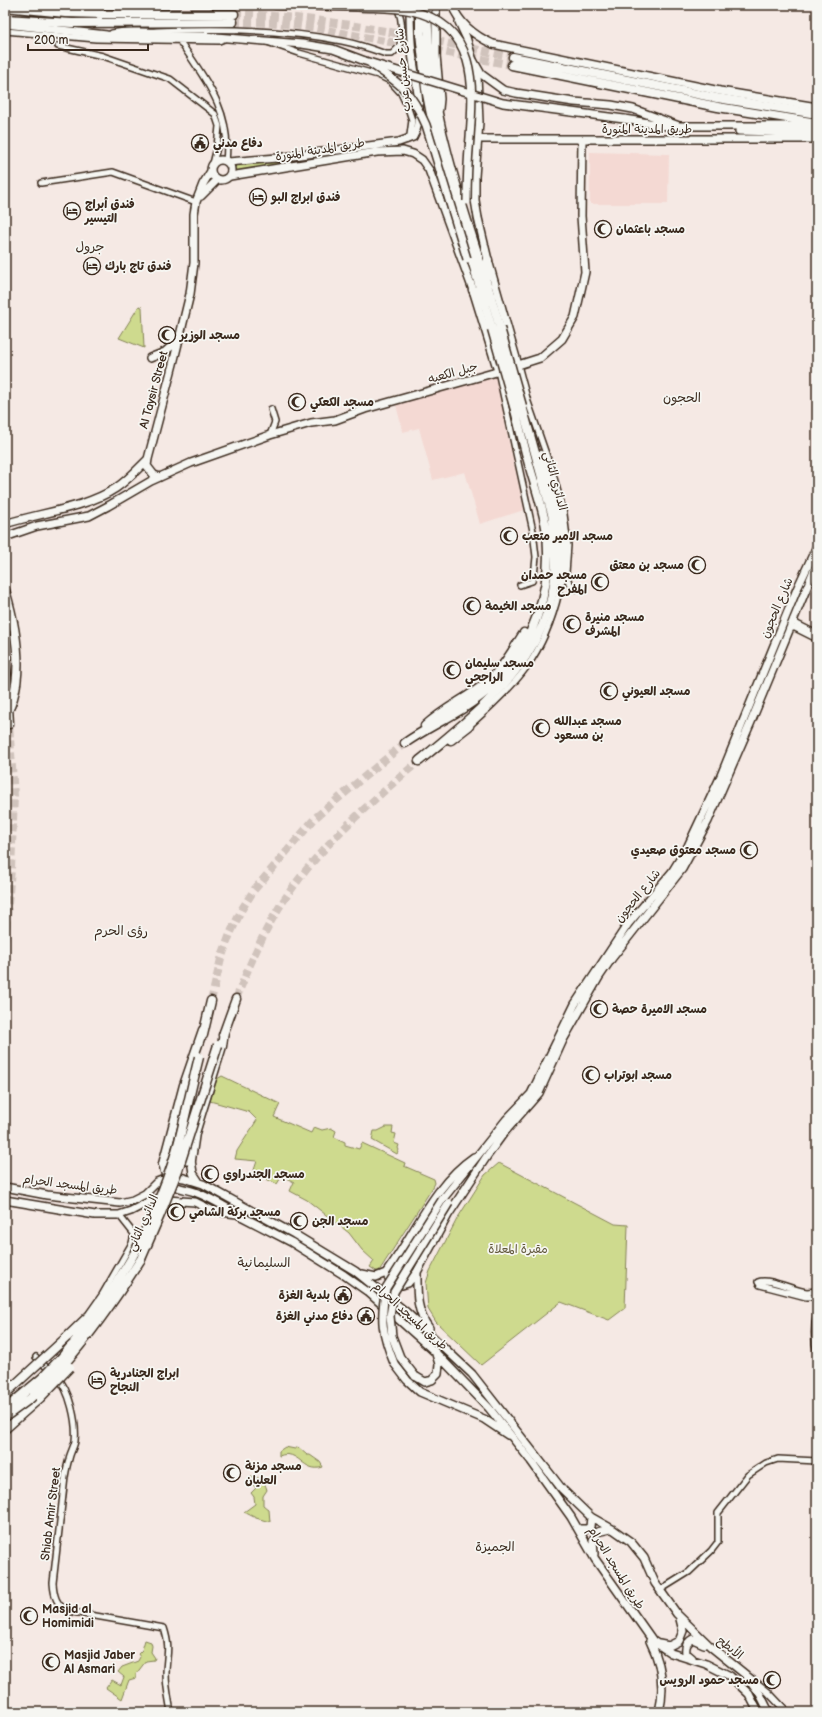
<svg xmlns="http://www.w3.org/2000/svg" width="822" height="1717" font-family="'Balsamiq Sans','Playpen Sans Arabic',sans-serif">
	<rect width="100%" height="100%" fill="#f5e9e4"/>
	<filter id="ink" filterUnits="userSpaceOnUse"><feTurbulence type="fractalNoise" baseFrequency=".025" numOctaves="2"/><feDisplacementMap in="SourceGraphic" scale="8" xChannelSelector="R" yChannelSelector="G"/><feConvolveMatrix kernelMatrix="1 2 1 2 8 2 1 2 1" color-interpolation-filters="sRGB"/></filter>
	<g filter="url(#ink)">
		<path fill="#f4d9d3" d="M590,152L669,154L668,204H590Z
			M498,376L505,404L503,414L524,510L480,524L465,472L433,480L419,428L403,432L396,405Z"/>
		<path fill="#ceda8e" stroke="#848256" d="M381,147H384L250,169L237,173L235,172L233,168L238,165Z
			M139,306L142,307L144,348L119,338Z
			M222,1076L280,1104L274,1117L311,1133L314,1127L322,1130L331,1128L336,1131L334,1137L345,1142V1145L359,1149L362,1143L405,1163L404,1166L434,1179L435,1183L433,1187L379,1271H376L370,1267L374,1261L362,1250L349,1233L307,1200L290,1191L294,1182L282,1176L277,1184L253,1173L257,1161L235,1159L237,1151L257,1120L249,1112L210,1101L217,1079Z
			M386,1127H393L392,1133L396,1134L394,1143L399,1145L398,1148L399,1150L397,1154L372,1140L374,1131H378Z
			M499,1163L615,1224L628,1225L625,1308L609,1320L561,1302L481,1365L436,1322L428,1309L426,1283L430,1271L457,1219L485,1175Z
			M285,1447L295,1449L298,1447L307,1455H310L320,1462L323,1467C303,1474 299,1448 279,1456V1451Z
			M251,1476C261,1478 264,1480 267,1490L263,1496V1505L269,1510L270,1522L256,1518L244,1512L255,1504L254,1497L251,1493L256,1488L252,1484Z
			M145,1640L151,1642L152,1646L151,1652L155,1658L154,1660L146,1661L136,1674V1678L129,1680L122,1699L106,1688L112,1680L121,1685L124,1677L118,1672L122,1667L138,1661L140,1657L138,1654L142,1650Z"/>
		<g fill="none" stroke-linecap="round" stroke-linejoin="round">
			<path stroke="#d0c3bc" stroke-width="8" stroke-dasharray="8 4" stroke-linecap="butt" d="M234,14C328,16 421,38 513,57
				M233,22L276,23L316,28L512,65
				M5,940L11,869L14,796L9,724
				M236,999C248,969 260,939 277,911C314,851 366,806 419,761
				M211,1001L221,959L230,934L242,909L254,890L316,817L405,743"/>
			<g stroke="#3b2a1e" stroke-width="8">
				<path id="tertiary" d="M5,31L96,39L219,41L224,39
					M112,33C127,29 142,32 157,31C218,28 282,29 342,41C357,44 372,49 386,54H392L400,46C401,34 404,18 396,7
					M179,40C205,79 232,111 226,161
					M267,42L299,53L378,75L390,81L401,93L408,108L412,120L410,135L407,140
					M58,46L103,56L170,79L215,114L219,126L217,147L213,164
					M41,183L113,172L196,202
					M518,365L528,402L553,474L564,514L568,545L566,573L569,583L576,589
					M498,371L533,531L536,557L534,576L532,581L520,585
					M270,435L275,422L271,409
					M793,619L797,624L817,634
					M790,628H795L817,639
					M469,726C517,684 544,656 559,592
					M817,1291C814,1291 810,1292 807,1292C794,1291 769,1277 758,1282L760,1285L806,1297H817
					M817,1310C814,1325 813,1338 817,1353
					M90,1312L102,1295L132,1243L134,1234L119,1215
					M36,1357L51,1372
					M57,1377C70,1390 77,1423 75,1441C74,1447 70,1453 69,1459C67,1465 66,1471 65,1477L53,1583C54,1596 56,1604 67,1611L164,1628C171,1650 166,1654 166,1674C166,1687 169,1700 171,1712
					M660,1590L689,1572L711,1551L718,1542V1513L748,1475L766,1463L778,1459L817,1461"/>
			</g>
			<g stroke="#3b2a1e" stroke-width="9">
				<path id="secondary" d="M749,1677L768,1692L787,1712"/>
			</g>
			<g stroke="#3b2a1e" stroke-width="10">
				<path id="primary" d="M276,5L358,7
					M436,5V55L440,99L439,109
					M452,5C459,23 475,36 493,44L720,91L817,107
					M48,11L62,6L101,5
					M459,22L466,37L477,75L479,122L475,177V200L478,218L488,260L518,365
					M5,24L107,35L204,36L302,44L333,49L365,61
					M228,162L277,158L399,142L413,137C426,116 414,75 412,52C410,36 410,21 410,5
					M230,176L377,152L403,151L413,154L422,160L429,170L473,290L498,371
					M167,1150C173,1159 180,1163 191,1160L193,1173L199,1182
					M163,1164C164,1171 166,1179 171,1184C178,1189 187,1189 195,1192C209,1197 222,1205 234,1212
					M5,1187L47,1195L120,1203L133,1200L145,1194L157,1182L172,1176L184,1178L203,1184L294,1234L355,1271L406,1312L472,1374L562,1489L591,1517L614,1530L631,1542L644,1558L655,1583L677,1614L710,1646L746,1675L760,1694L769,1712
					M5,1200L95,1215H119L131,1211L154,1199L195,1202L213,1211L237,1214L291,1242L344,1275L368,1292L435,1352L489,1408L531,1461L571,1517L595,1559L653,1641L671,1653L706,1664L730,1676L749,1694L758,1712
					M442,1200L506,1120L531,1094L575,1004L628,924L672,872L688,846L720,778L797,589L817,546
					M392,1265L388,1277L393,1283L402,1285L408,1283L417,1272L448,1215L487,1156L503,1134L539,1093L563,1040L599,977L612,958L682,869L708,821L751,722L817,563
					M417,1272C417,1293 416,1311 429,1328
					M362,1274L376,1277L386,1273C415,1234 433,1185 474,1157
					M394,1363L407,1380L420,1392L484,1419L508,1435
					M415,1376L425,1382L432,1380L438,1374L439,1364L436,1354
					M579,1529H587L590,1527L591,1517
					M594,1554L593,1540L597,1532L610,1529
					M650,1641C661,1663 665,1688 659,1712
					M659,1644L669,1646L679,1641L683,1631L680,1619
					M692,1658L686,1653C685,1646 687,1642 693,1639L704,1644"/>
			</g>
			<g stroke="#3b2a1e" stroke-width="10">
				<path id="trunk" d="M473,60L481,74L503,90L516,93L574,102L611,105L633,109L679,126H817
					M624,119L667,126
					M739,131L817,133
					M478,139H817
					M211 170a10 10 0 1 1 20 0a10 10 0 1 1-20 0Z
					M201,196L217,180
					M150,358L165,352L178,340
					M160,477L154,475L147,466L148,459L173,364L190,294L194,263V214L196,202L203,184L211,171
					M5,524C39,513 86,508 116,488C128,480 138,469 148,459
					M5,537L37,526L89,516L108,506L151,481L191,463L270,435L311,423L335,420L365,409L493,373L540,358L562,339L575,317L585,272L581,216L582,139"/>
			</g>
			<g stroke="#3b2a1e" stroke-width="11">
				<path id="motorway" d="M420,5V33L426,89L434,130L492,329
					M427,5C428,51 433,99 445,144C460,206 483,266 500,328
					M5,7L65,13L102,14H234
					M5,19L72,23L233,22
					M513,57L717,98L817,114
					M512,65L718,107L817,123
					M487,276L488,260
					M473,290L481,303
					M540,455C558,502 567,530 561,580
					M5,590C15,624 23,664 13,698C11,704 10,710 5,714
					M5,652L9,724
					M425,726C445,708 466,699 486,683C502,670 513,650 524,633
					M451,740L469,726
					M405,743C432,724 465,711 489,689C533,649 555,586 546,527C543,510 538,494 533,478C526,455 521,433 515,410
					M419,761C503,692 574,635 552,514L522,406
					M203,1035L211,1001
					M223,1035L236,999
					M191,1160L195,1133L222,1046L224,1032
					M163,1164L184,1085L203,1030
					M67,1337L95,1310
					M62,1357C90,1324 112,1291 134,1254
					M66,1362C94,1330 118,1295 141,1259
					M5,1429L40,1398"/>
			</g>
			<use href="#tertiary" stroke="#f6f6f2" stroke-width="5"/>
			<use href="#secondary" stroke="#f6f6f2" stroke-width="6"/>
			<use href="#primary" stroke="#f6f6f2" stroke-width="7"/>
			<use href="#trunk" stroke="#f6f6f2" stroke-width="7"/>
			<use href="#motorway" stroke="#f6f6f2" stroke-width="8"/>
			<g stroke="#3b2a1e" stroke-width="10" stroke-linecap="butt">
				<path id="primary-bridge" d="M358,7C376,8 395,7 412,11C477,25 474,85 470,137C468,159 467,180 467,201
					M371,64C401,84 411,91 426,125L467,259
					M394,1363C382,1334 380,1319 386,1288L442,1200
					M415,1376L400,1357L392,1336L390,1316L394,1292L449,1203"/>
			</g>
			<g stroke="#3b2a1e" stroke-width="10" stroke-linecap="butt">
				<path id="trunk-bridge" d="M365,61L503,103L624,119"/>
			</g>
			<g stroke="#3b2a1e" stroke-width="11" stroke-linecap="butt">
				<path id="motorway-bridge" d="M500,328L522,406
					M492,329L515,410
					M134,1254C152,1218 169,1179 179,1141C186,1113 192,1085 199,1057
					M141,1259L160,1215L178,1170L218,1045
					M5,1394L67,1337
					M40,1398L70,1367
					M5,1409L42,1378L62,1357
					M5,1417L31,1398L66,1362"/>
			</g>
			<use href="#primary-bridge" stroke="#f6f6f2" stroke-width="7"/>
			<use href="#trunk-bridge" stroke="#f6f6f2" stroke-width="7"/>
			<use href="#motorway-bridge" stroke="#f6f6f2" stroke-width="8"/>
		</g>
	</g>
	<defs>
		<g id="civic-ring" transform="scale(0.9)"><circle r="9.5" fill="#f6f6f2" stroke="#3b2a1e" stroke-width="1.5"/><path d="M-.6-6.5H3V-4.5H.6V-3L4-1V1h2V6H-6V1h2V-1L-.6-3ZM-1.2 2.5V6h2.4V2.5Z" fill="#3b2a1e"/></g>
		<g id="hotel-ring" transform="scale(0.9)"><circle r="9.5" fill="#f6f6f2" stroke="#3b2a1e" stroke-width="1.5"/><path d="M-6-4.5h1.5V1H6V5H4.5V3h-9V5H-6ZM-4 0a1.8 1.8 0 1 1 3.6 0ZM.5 0V-2.5h3Q6-2.5 6 0Z" fill="#3b2a1e"/></g>
		<g id="mosque-ring" transform="scale(0.9)"><circle r="9.5" fill="#f6f6f2" stroke="#3b2a1e" stroke-width="1.5"/><path d="M3.5-4.9A6 6 0 1 0 3.5 4.9A5 5 0 1 1 3.5-4.9Z" fill="#3b2a1e"/></g>
	</defs>
	<g fill-rule="evenodd">
		<use href="#civic-ring" x="200" y="143"/>
		<use href="#hotel-ring" x="258" y="197"/>
		<use href="#hotel-ring" x="72" y="211"/>
		<use href="#mosque-ring" x="603" y="229"/>
		<use href="#hotel-ring" x="92" y="266"/>
		<use href="#mosque-ring" x="167" y="335"/>
		<use href="#mosque-ring" x="297" y="402"/>
		<use href="#mosque-ring" x="509" y="536"/>
		<use href="#mosque-ring" x="697" y="565"/>
		<use href="#mosque-ring" x="600" y="582"/>
		<use href="#mosque-ring" x="472" y="606"/>
		<use href="#mosque-ring" x="572" y="624"/>
		<use href="#mosque-ring" x="452" y="670"/>
		<use href="#mosque-ring" x="609" y="691"/>
		<use href="#mosque-ring" x="541" y="728"/>
		<use href="#mosque-ring" x="749" y="850"/>
		<use href="#mosque-ring" x="599" y="1009"/>
		<use href="#mosque-ring" x="591" y="1075"/>
		<use href="#mosque-ring" x="210" y="1174"/>
		<use href="#mosque-ring" x="176" y="1212"/>
		<use href="#mosque-ring" x="299" y="1221"/>
		<use href="#civic-ring" x="343" y="1295"/>
		<use href="#civic-ring" x="366" y="1316"/>
		<use href="#hotel-ring" x="97" y="1380"/>
		<use href="#mosque-ring" x="232" y="1473"/>
		<use href="#mosque-ring" x="29" y="1616"/>
		<use href="#mosque-ring" x="51" y="1662"/>
		<use href="#mosque-ring" x="772" y="1680"/>
	</g>
	<g text-anchor="middle" dominant-baseline="central" stroke-width="3.5" stroke-linejoin="round" paint-order="stroke">
		<g font-size="12" fill="#3b2a1e" stroke="#f6f6f2">
			<text transform="translate(403 70) rotate(-95)">شارع حسين عرب</text>
			<text x="647" y="129">طريق المدينة المنورة</text>
			<text transform="translate(320 150) rotate(-9)">طريق المدينة المنورة</text>
			<text transform="translate(453 373) rotate(-16)">جبل الكعبه</text>
			<text transform="translate(154 390) rotate(-75)">Al Taysir Street</text>
			<text transform="translate(555 481) rotate(75)">الدائري الثاني</text>
			<text transform="translate(777 608) rotate(-67)">شارع الحجون</text>
			<text transform="translate(638 896) rotate(-51)">شارع الحجون</text>
			<text transform="translate(70 1185) rotate(7)">طريق المسجد الحرام</text>
			<text transform="translate(143 1223) rotate(-66)">الدائري الثاني</text>
			<text transform="translate(410 1316) rotate(42)">طريق المسجد الحرام</text>
			<text transform="translate(51 1514) rotate(-83)">Shiab Amir Street</text>
			<text transform="translate(616 1568) rotate(58)">طريق المسجد الحرام</text>
			<text transform="translate(730 1648) rotate(39)">الأبطح</text>
		</g>
		<g font-size="12" font-weight="bold" fill="#3b2a1e" stroke="#f6f6f2" text-anchor="start">
			<text x="213" y="143">دفاع مدني</text>
			<text x="271" y="197">فندق ابراج البو</text>
			<text x="85" y="204">فندق أبراج<tspan x="85" dy="14">التيسير</tspan></text>
			<text x="616" y="229">مسجد باعثمان</text>
			<text x="105" y="266">فندق تاج بارك</text>
			<text x="180" y="335">مسجد الوزير</text>
			<text x="310" y="402">مسجد الكعكي</text>
			<text x="522" y="536">مسجد الامير متعب</text>
			<text x="684" y="565" text-anchor="end">مسجد بن معتق</text>
			<text x="587" y="575" text-anchor="end">مسجد حمدان<tspan x="587" dy="14">المفرح</tspan></text>
			<text x="485" y="606">مسجد الخيمة</text>
			<text x="585" y="617">مسجد منيرة<tspan x="585" dy="14">المشرف</tspan></text>
			<text x="465" y="663">مسجد سليمان<tspan x="465" dy="14">الراجحي</tspan></text>
			<text x="622" y="691">مسجد العيوني</text>
			<text x="554" y="721">مسجد عبدالله<tspan x="554" dy="14">بن مسعود</tspan></text>
			<text x="736" y="850" text-anchor="end">مسجد معتوق صعيدي</text>
			<text x="612" y="1009">مسجد الاميرة حصة</text>
			<text x="604" y="1075">مسجد ابوتراب</text>
			<text x="223" y="1174">مسجد الجندراوي</text>
			<text x="189" y="1212">مسجد بركة الشامي</text>
			<text x="312" y="1221">مسجد الجن</text>
			<text x="330" y="1295" text-anchor="end">بلدية الغزة</text>
			<text x="353" y="1316" text-anchor="end">دفاع مدني الغزة</text>
			<text x="110" y="1373">ابراج الجنادرية<tspan x="110" dy="14">النجاح</tspan></text>
			<text x="245" y="1466">مسجد مزنة<tspan x="245" dy="14">العليان</tspan></text>
			<text x="42" y="1609">Masjid al<tspan x="42" dy="14">Homimidi</tspan></text>
			<text x="64" y="1655">Masjid Jaber<tspan x="64" dy="14">Al Asmari</tspan></text>
			<text x="759" y="1680" text-anchor="end">مسجد حمود الرويس</text>
		</g>
		<g font-size="12" fill="#60563a" stroke="#f6f6f2">
			<text x="518" y="1249">مقبرة المعلاة</text>
		</g>
		<g font-size="13" fill="#3b2a1e" stroke="#f6f6f2">
			<text x="90" y="247">جرول</text>
			<text x="682" y="398">الحجون</text>
			<text x="121" y="931">رؤى الحرم</text>
			<text x="264" y="1263">السليمانية</text>
			<text x="495" y="1547">الجميزة</text>
		</g>
	</g>
	<rect width="822" height="1717" fill="none" stroke="#f6f6f2" stroke-width="20"/>
	<rect x="10" y="10" width="802" height="1697" fill="none" stroke="#3b2a1e" stroke-width="1.5" filter="url(#ink)"/>
	<path d="M28 44v6h120v-6" fill="none" stroke="#3b2a1e" stroke-width="2"/>
	<text x="34" y="44" font-size="12" fill="#3b2a1e" stroke="#f6f6f2" stroke-width="3" paint-order="stroke">200 m</text>
</svg>
